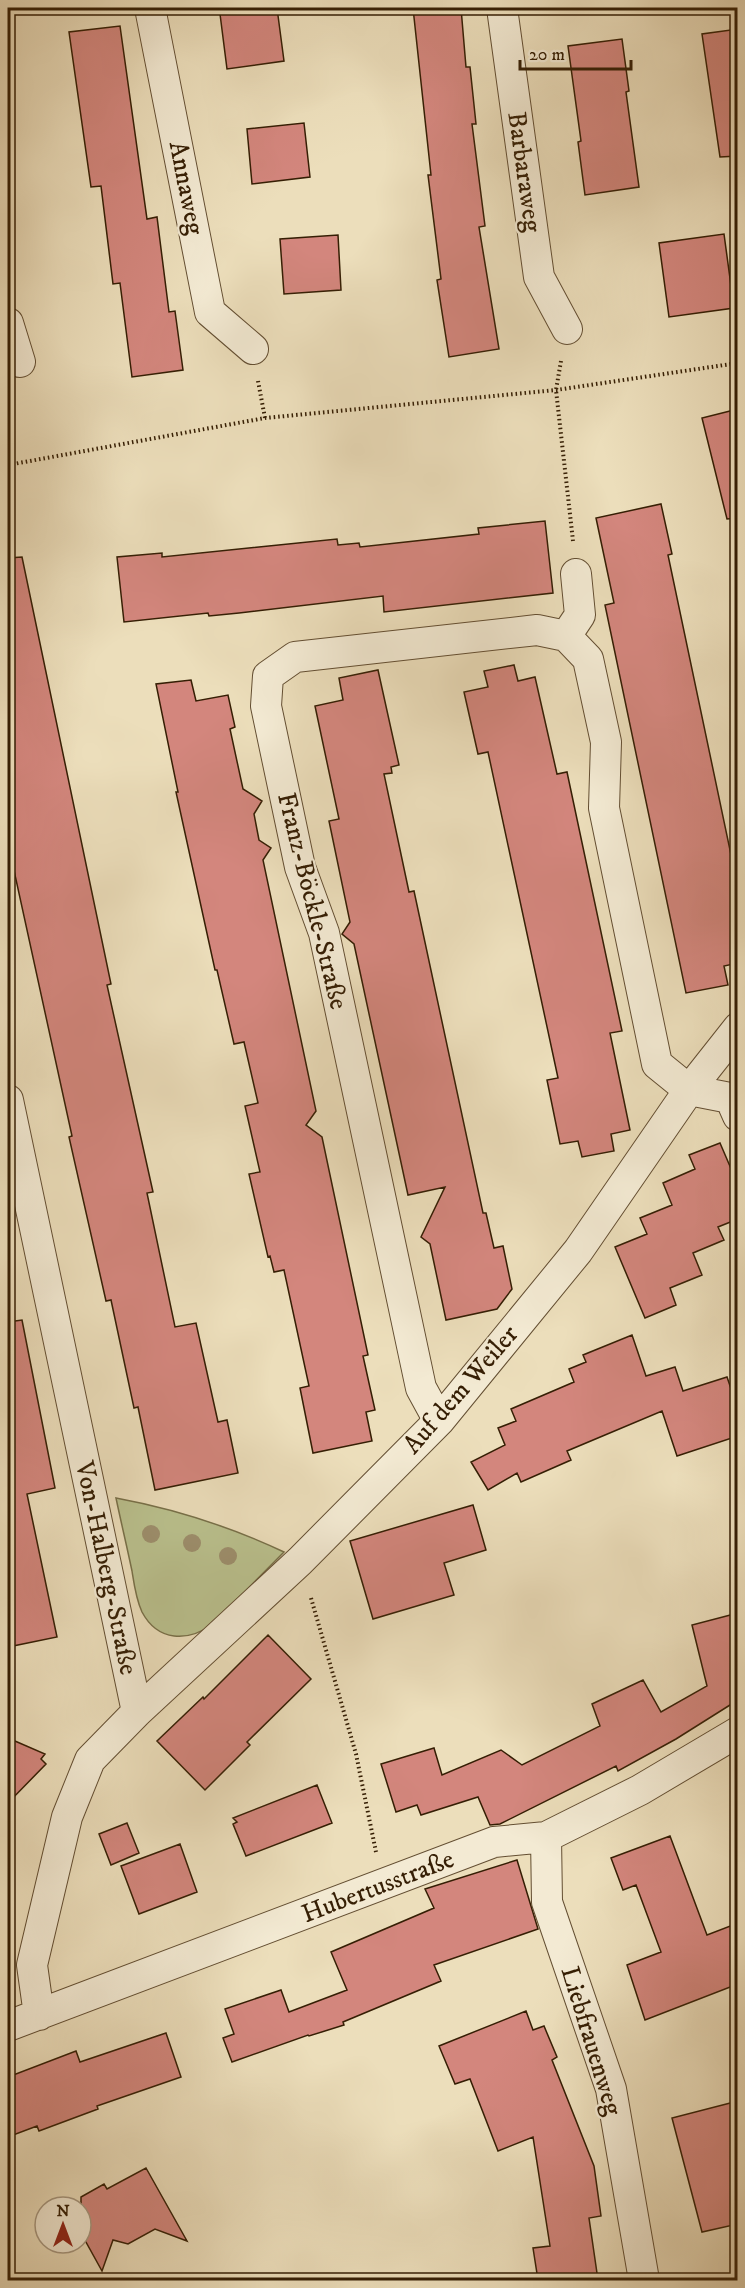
<svg xmlns="http://www.w3.org/2000/svg" width="745" height="2288" font-family="'IM FELL DW Pica',serif">
	<rect width="100%" height="100%" fill="#ecdebb"/>
	<filter id="stains"><feTurbulence type="fractalNoise" baseFrequency=".00333" numOctaves="4"/><feColorMatrix values="0 0 0 0 .2 0 0 0 0 .09 0 0 0 0 .02 0 0 0 .5 -.17"/></filter>
	<radialGradient id="worn" r=".72"><stop offset=".6" stop-color="#630" stop-opacity="0"/><stop offset="1" stop-color="#630" stop-opacity=".3"/></radialGradient>
	<path fill="#bac18e" stroke="#787049" stroke-width="1.5" d="M116,1498C175,1509 229,1526 284,1552L213,1624C188,1642 158,1642 142,1612C136,1599 134,1584 132,1571C127,1547 121,1522 116,1498Z"/>
	<path fill="#d3867d" stroke="#351e04" stroke-width="1.5" d="M277,8L284,61L227,69L220,14Z
		M413,8H461L466,67H470L476,124H472L485,226L479,227L499,349L449,357L437,280L441,279L428,175H431Z
		M120,26L147,219L157,217L169,312L175,311L183,370L132,377L120,283L113,284L101,186L91,187L69,32Z
		M738,29V156L720,157L702,34Z
		M622,39L629,91L626,92L639,187L585,195L578,142L581,141L568,46Z
		M304,123L310,177L252,184L247,129Z
		M724,234L734,308L669,317L659,243Z
		M338,235L341,290L284,294L280,239Z
		M738,409V518L727,519L702,418Z
		M661,504L672,554L668,555L738,888V963L724,966L728,985L686,993L605,605L614,603L596,518Z
		M545,521L553,593L384,612L383,596L239,613L209,616L208,613L124,622L117,557L162,553V557L337,539L338,545L359,543L360,547L479,534L478,528Z
		M22,557L111,984L107,985L153,1192L147,1193L175,1327L196,1323L218,1422L227,1420L238,1473L155,1490L138,1407L134,1408L111,1300L106,1301L69,1137L72,1136L8,843V558Z
		M514,665L518,681L535,677L557,774L567,772L622,1031L610,1033L630,1130L611,1134L614,1151L582,1157L578,1141L560,1144L547,1080L558,1078L488,752L478,754L464,692L488,687L484,671Z
		M378,670L399,765L391,767L392,773L384,774L409,892L414,891L483,1213H486L494,1248L503,1246L512,1289L497,1309L446,1320L430,1244L421,1237L445,1187L408,1195L354,944L342,934L350,922L329,821L339,819L315,706L343,700L339,678Z
		M191,680L196,701L228,695L235,727L230,729L243,789L262,801L254,814L259,840L271,848L263,860L316,1111L306,1125L322,1137L368,1355L363,1356L375,1410L366,1412L372,1441L313,1453L300,1388L309,1386L284,1270L274,1272L270,1256L268,1257L249,1174L260,1172L245,1106L258,1103L244,1042L234,1044L217,970H215L176,792H178L156,684Z
		M720,1143L738,1185V1219L718,1227L724,1240L693,1253L702,1275L670,1288L676,1305L645,1318L615,1247L647,1234L640,1218L672,1205L663,1183L695,1169L689,1155Z
		M22,1320L55,1488L27,1494L57,1637L8,1647V1322Z
		M632,1335L646,1376L675,1367L683,1391L727,1377L738,1409V1436L677,1456L662,1411L567,1451L571,1460L521,1482L517,1473L488,1490L471,1462L505,1445L498,1428L516,1421L511,1409L574,1382L569,1369L586,1362L583,1355Z
		M473,1505L486,1550L444,1563L454,1595L373,1619L350,1541Z
		M738,1613V1700L676,1739L618,1771L616,1766L500,1824L490,1825L478,1797L421,1815L417,1805L396,1812L381,1764L434,1748L442,1775L501,1750L522,1765L600,1726L592,1704L643,1680L661,1712L707,1686L692,1625Z
		M268,1635L311,1679L247,1742L250,1745L205,1790L157,1741L203,1697L204,1699Z
		M8,1738L45,1754L41,1759L46,1764L8,1803Z
		M317,1785L332,1823L246,1856L233,1824L237,1822L233,1818Z
		M127,1823L139,1853L111,1865L99,1834Z
		M670,1836L707,1935L738,1923V1984L645,2020L627,1965L661,1952L636,1885L623,1890L611,1858Z
		M180,1844L197,1892L139,1914L121,1866Z
		M517,1860L538,1929L434,1965L441,1981L343,2022L344,2025L309,2036L308,2035L232,2062L223,2038L234,2034L225,2009L281,1990L289,2012L347,1990L331,1952L434,1908L425,1889Z
		M526,2011L533,2030L544,2026L557,2057L552,2060L594,2166L601,2216L589,2218L598,2280H538L533,2248L550,2246L533,2137L498,2151L470,2079L455,2084L439,2046Z
		M166,2033L181,2077L97,2106L98,2109L39,2131L37,2126L8,2137V2077L76,2051L80,2062Z
		M738,2101V2224L702,2232L672,2118Z
		M146,2168L187,2241L155,2229L128,2244L113,2240L102,2271L81,2233V2197L104,2184L107,2189Z"/>
	<g fill="none" stroke-linecap="round" stroke-linejoin="round">
		<g stroke="#634e32" stroke-width="32">
			<path id="minor" d="M150,8L210,312L253,349
				M502,8L539,277L567,329
				M8,323L20,362
				M576,574L580,615L566,636L588,659L606,742L604,808L657,1064L689,1090L730,1098L738,1116
				M8,1100L137,1712
				M439,1421L421,1388L324,933L300,867L266,706L268,676L295,657L537,630L566,636
				M546,1837L547,1902L611,2089L644,2280
				M39,2015L32,1965L67,1817L90,1760L137,1712L300,1561L439,1421L578,1251L689,1090L738,1028
				M8,2026L494,1842L546,1837L640,1790L738,1732"/>
		</g>
		<path stroke="#351e04" stroke-width="4" stroke-dasharray="1.5 3" stroke-linecap="butt" d="M561,361L556,390L573,541
			M258,381L265,418
			M8,465L265,418L556,390L738,363
			M311,1598L356,1754L376,1852"/>
		<use href="#minor" stroke="#f3ead3" stroke-width="30"/>
	</g>
	<g fill="#9d8f6d">
		<circle cx="151" cy="1534" r="9"/>
		<circle cx="192" cy="1543" r="9"/>
		<circle cx="228" cy="1556" r="9"/>
	</g>
	<g text-anchor="middle" dominant-baseline="central" stroke-width="4.5" stroke-linejoin="round" paint-order="stroke">
		<g font-size="26" fill="#351e04" stroke="#f3ead3">
			<text transform="translate(524 172) rotate(82)">Barbaraweg</text>
			<text transform="translate(186 188) rotate(79)">Annaweg</text>
			<text transform="translate(312 901) rotate(76)">Franz-Böckle-Straße</text>
			<text transform="translate(461 1390) rotate(-49)">Auf dem Weiler</text>
			<text transform="translate(106 1568) rotate(78)">Von-Halberg-Straße</text>
			<text transform="translate(378 1887) rotate(-21)">Hubertusstraße</text>
			<text transform="translate(591 2041) rotate(73)">Liebfrauenweg</text>
		</g>
	</g>
	<rect width="745" height="2288" fill="none" stroke="#ecdebb" stroke-width="30"/>
	<rect x="9" y="9" width="727" height="2270" fill="none" stroke="#351e04" stroke-width="3"/>
	<rect x="15" y="15" width="715" height="2258" fill="none" stroke="#351e04" stroke-width="1.5"/>
	<g transform="translate(63 2225)"><circle r="28" fill="#f3ead3" stroke="#a79880" stroke-width="1.5"/>
	<path d="M0-4.5L10 22L0 15L-10 22Z" fill="#8f2418"/>
	<text y="-9" font-size="16" font-weight="bold" text-anchor="middle" fill="#351e04">N</text>
	</g>
	<path d="M520 60v9h111v-9" fill="none" stroke="#351e04" stroke-width="3"/>
	<text x="529" y="60" font-size="18" fill="#351e04" stroke="#f3ead3" stroke-width="4.5" paint-order="stroke">20 m</text>
	<rect width="100%" height="100%" filter="url(#stains)"/>
	<rect width="100%" height="100%" fill="url(#worn)"/>
</svg>
